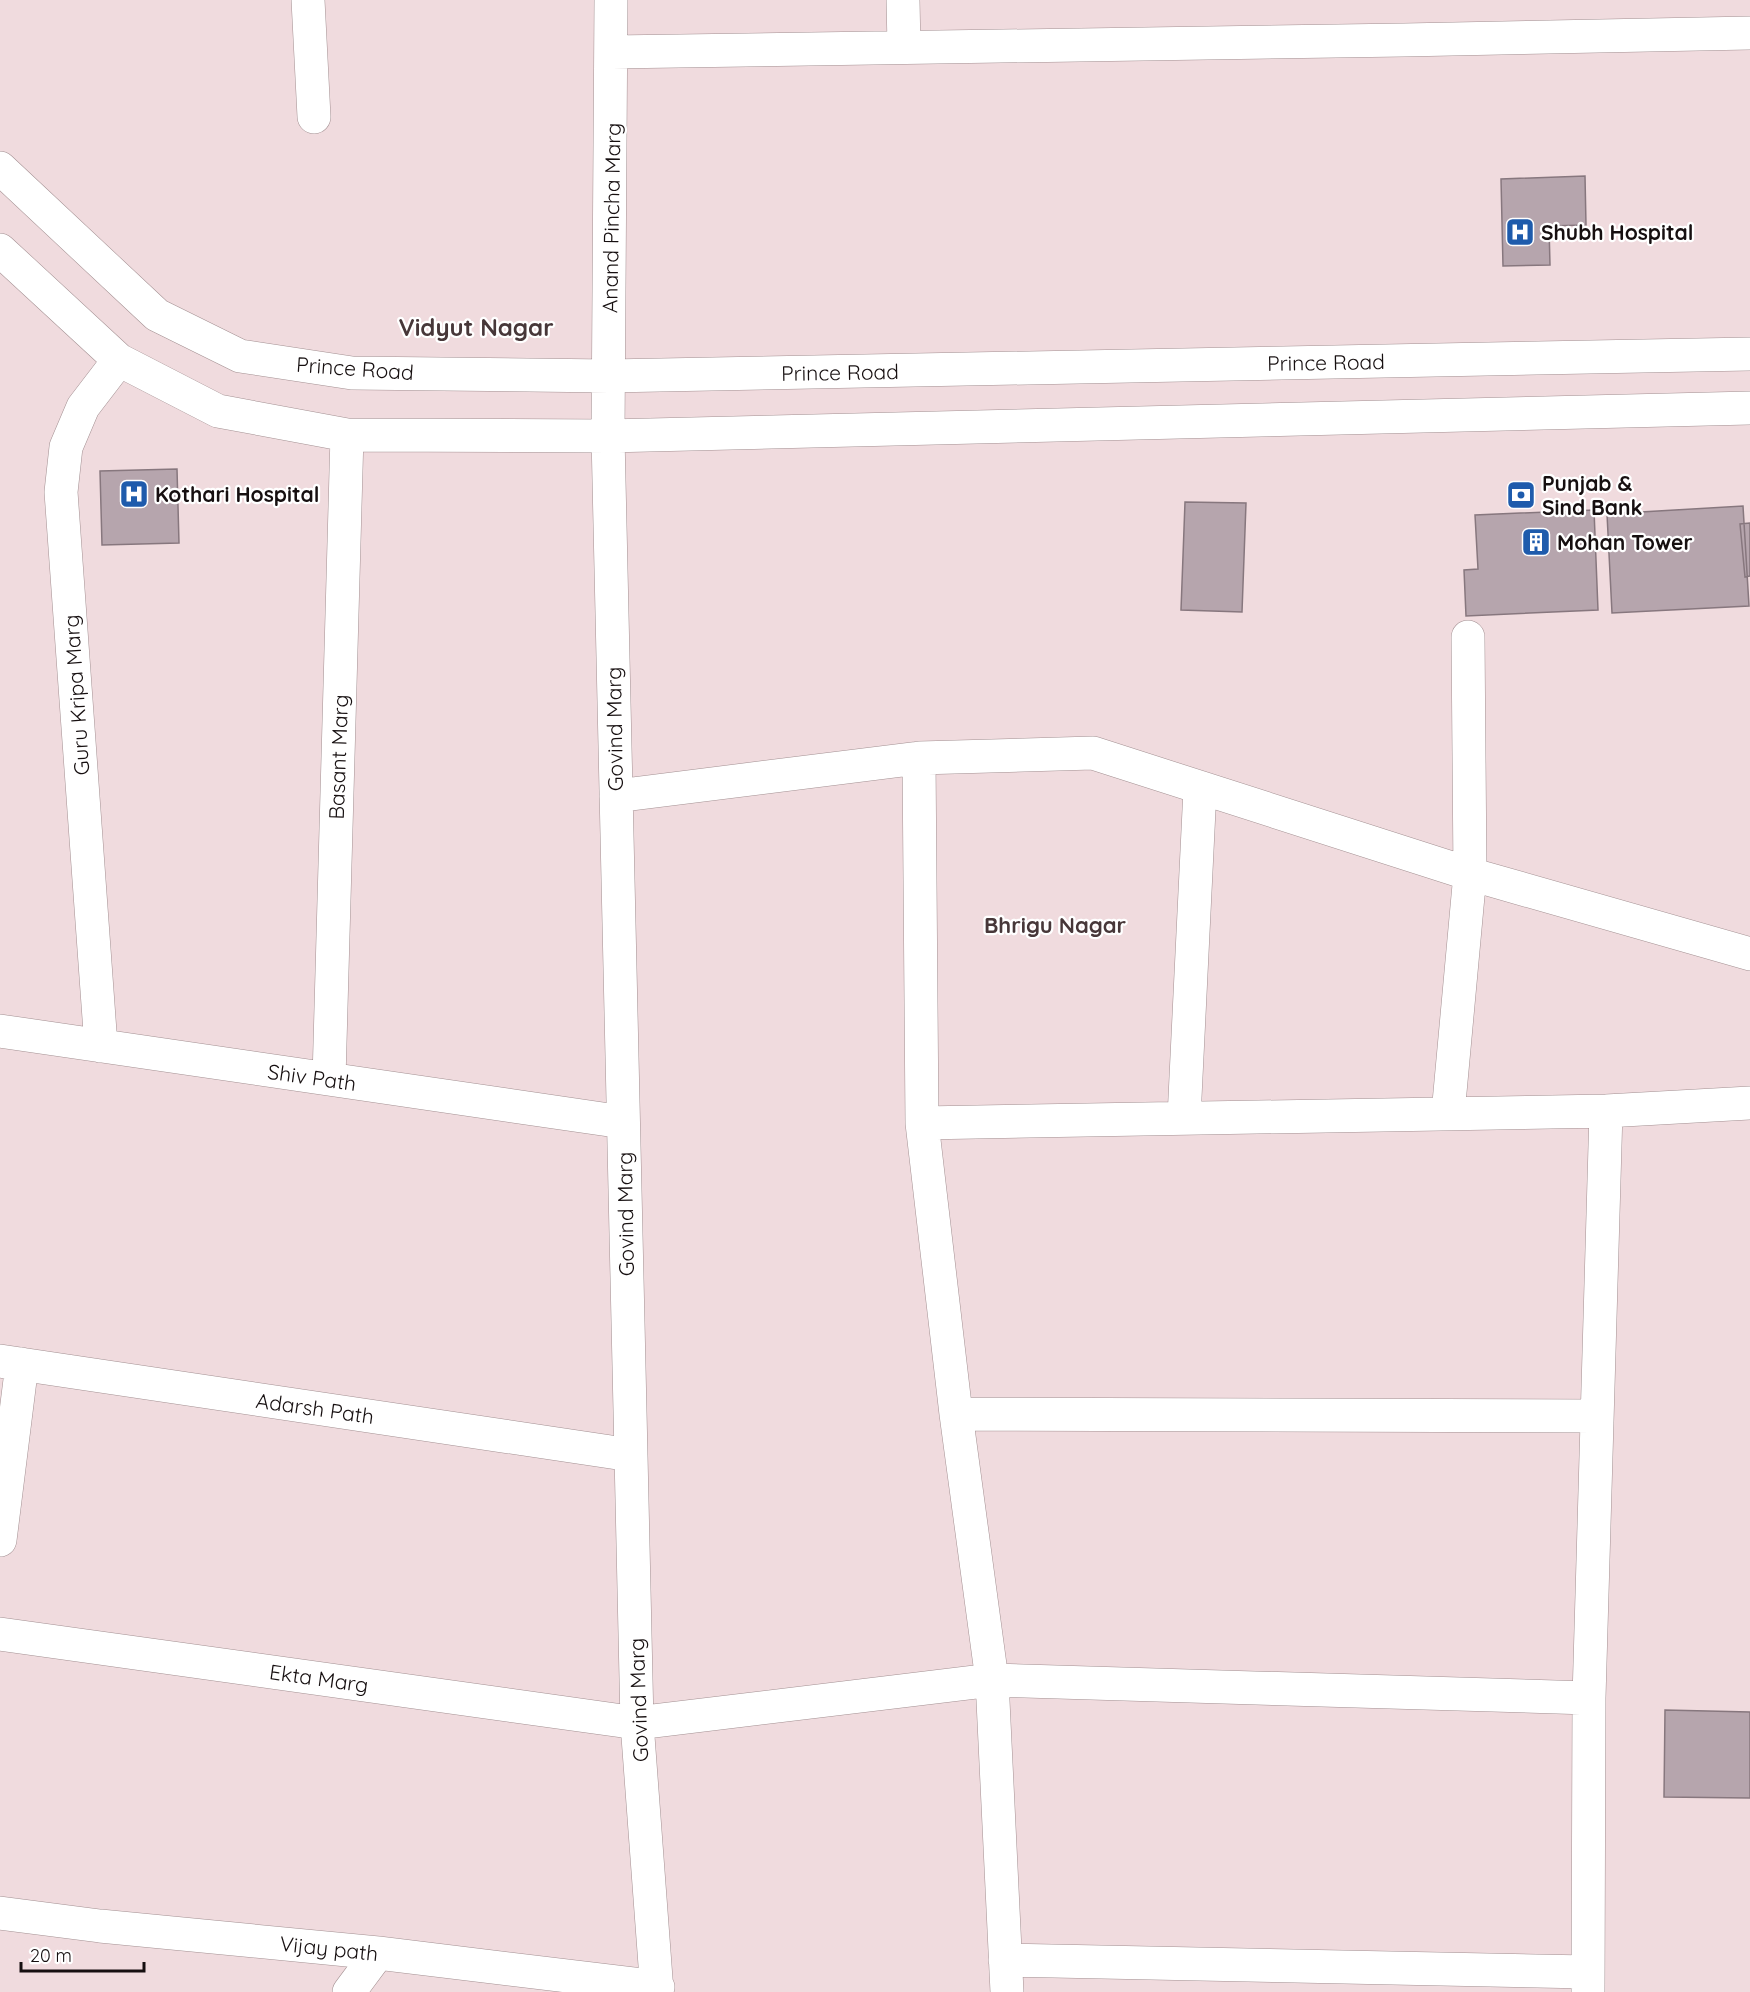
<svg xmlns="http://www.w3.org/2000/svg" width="1750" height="1992" font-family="Quicksand,sans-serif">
	<rect width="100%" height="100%" fill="#f0dbde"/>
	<path fill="#b6a5ad" stroke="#87777e" stroke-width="1.5" d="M1585,176L1586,225L1549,226L1550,265L1503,266L1501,179Z
		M177,469L179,543L102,545L100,471Z
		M1185,502L1246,503L1242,612L1181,610Z
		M1743,506L1749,606L1612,613L1607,514Z
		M1594,510L1598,610L1466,616L1464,570L1478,569L1475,515Z
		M1750,523V576L1745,577L1740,524Z
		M1665,1710L1750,1712V1798L1664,1797Z"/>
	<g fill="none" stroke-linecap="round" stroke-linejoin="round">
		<g stroke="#a39092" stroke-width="34">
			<path id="minor" d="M308,0L314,117
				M611,0L608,436L631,1455L637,1723L657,1992
				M903,0L904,47
				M612,52L1404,40L1750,33
				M0,168L157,315L240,356L352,373L609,376L1750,354
				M0,250L119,360L218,411L347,435L608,436L1750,408
				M919,758L922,1123L956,1414L992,1680L1007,1992
				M616,796L919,758L1093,753L1470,874L1750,954
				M0,1031L623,1122
				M101,1046L61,492L66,447L83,407L119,360
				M329,1079L347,435
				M1448,1114L1470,874L1468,637
				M1184,1118L1200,789
				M922,1123L1606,1111L1750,1103
				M0,1361L631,1455
				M956,1414L1596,1416
				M0,1540L22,1364
				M0,1634L637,1723L992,1680L1589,1698
				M0,1913L100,1926L378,1953L658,1987
				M1005,1960L1588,1972
				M349,1992L378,1953
				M1588,1992L1589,1698L1606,1111"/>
		</g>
		<use href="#minor" stroke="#fff" stroke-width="33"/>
	</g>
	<defs>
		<g id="hospital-square" transform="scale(1.5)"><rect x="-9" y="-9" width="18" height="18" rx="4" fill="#1e5bac" stroke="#fff"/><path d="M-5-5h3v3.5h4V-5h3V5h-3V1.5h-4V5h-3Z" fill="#fff"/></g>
		<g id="bank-square" transform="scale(1.5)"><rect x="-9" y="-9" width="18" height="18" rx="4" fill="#1e5bac" stroke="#fff"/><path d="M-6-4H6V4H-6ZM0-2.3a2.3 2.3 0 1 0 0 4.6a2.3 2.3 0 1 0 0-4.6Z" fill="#fff"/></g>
		<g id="building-square" transform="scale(1.5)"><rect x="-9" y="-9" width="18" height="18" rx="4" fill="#1e5bac" stroke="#fff"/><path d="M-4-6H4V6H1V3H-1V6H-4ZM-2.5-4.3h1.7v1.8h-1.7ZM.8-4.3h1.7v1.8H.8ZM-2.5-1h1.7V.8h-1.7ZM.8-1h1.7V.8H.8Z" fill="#fff"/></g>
	</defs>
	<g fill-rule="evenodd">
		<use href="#hospital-square" x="1520" y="232"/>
		<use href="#hospital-square" x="134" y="494"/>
		<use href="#bank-square" x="1521" y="495"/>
		<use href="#building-square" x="1536" y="542"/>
	</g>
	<g text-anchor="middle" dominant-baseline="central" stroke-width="4.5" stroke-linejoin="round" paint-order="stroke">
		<g font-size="21" fill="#160f10" stroke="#fff">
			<text transform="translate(611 218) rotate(-89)">Anand Pincha Marg</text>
			<text transform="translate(1326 362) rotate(-1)">Prince Road</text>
			<text transform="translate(355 368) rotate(4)">Prince Road</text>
			<text transform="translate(840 372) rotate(-1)">Prince Road</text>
			<text transform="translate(76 695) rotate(-94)">Guru Kripa Marg</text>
			<text transform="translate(614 729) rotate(-91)">Govind Marg</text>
			<text transform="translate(338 757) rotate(-88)">Basant Marg</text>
			<text transform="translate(312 1077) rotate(8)">Shiv Path</text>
			<text transform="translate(625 1214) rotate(-91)">Govind Marg</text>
			<text transform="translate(315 1408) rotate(8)">Adarsh Path</text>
			<text transform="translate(319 1678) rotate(8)">Ekta Marg</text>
			<text transform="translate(638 1700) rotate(-92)">Govind Marg</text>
			<text transform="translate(329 1948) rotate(6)">Vijay path</text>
		</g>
		<g font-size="21" font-weight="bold" fill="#160f10" stroke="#fff" text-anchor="start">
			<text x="1541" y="232">Shubh Hospital</text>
			<text x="1542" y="483">Punjab &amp;<tspan x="1542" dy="24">Sind Bank</tspan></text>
			<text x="155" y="494">Kothari Hospital</text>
			<text x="1557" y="542">Mohan Tower</text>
		</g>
		<g font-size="22" font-weight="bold" fill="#473739" stroke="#fff">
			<text x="1055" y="925">Bhrigu Nagar</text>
		</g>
		<g font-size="24" font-weight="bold" fill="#473739" stroke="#fff">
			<text x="476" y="327">Vidyut Nagar</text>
		</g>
	</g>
	<path d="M21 1962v9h123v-9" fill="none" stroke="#160f10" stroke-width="3"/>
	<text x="30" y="1962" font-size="18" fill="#160f10" stroke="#ffffff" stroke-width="4.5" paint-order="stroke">20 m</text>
</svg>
